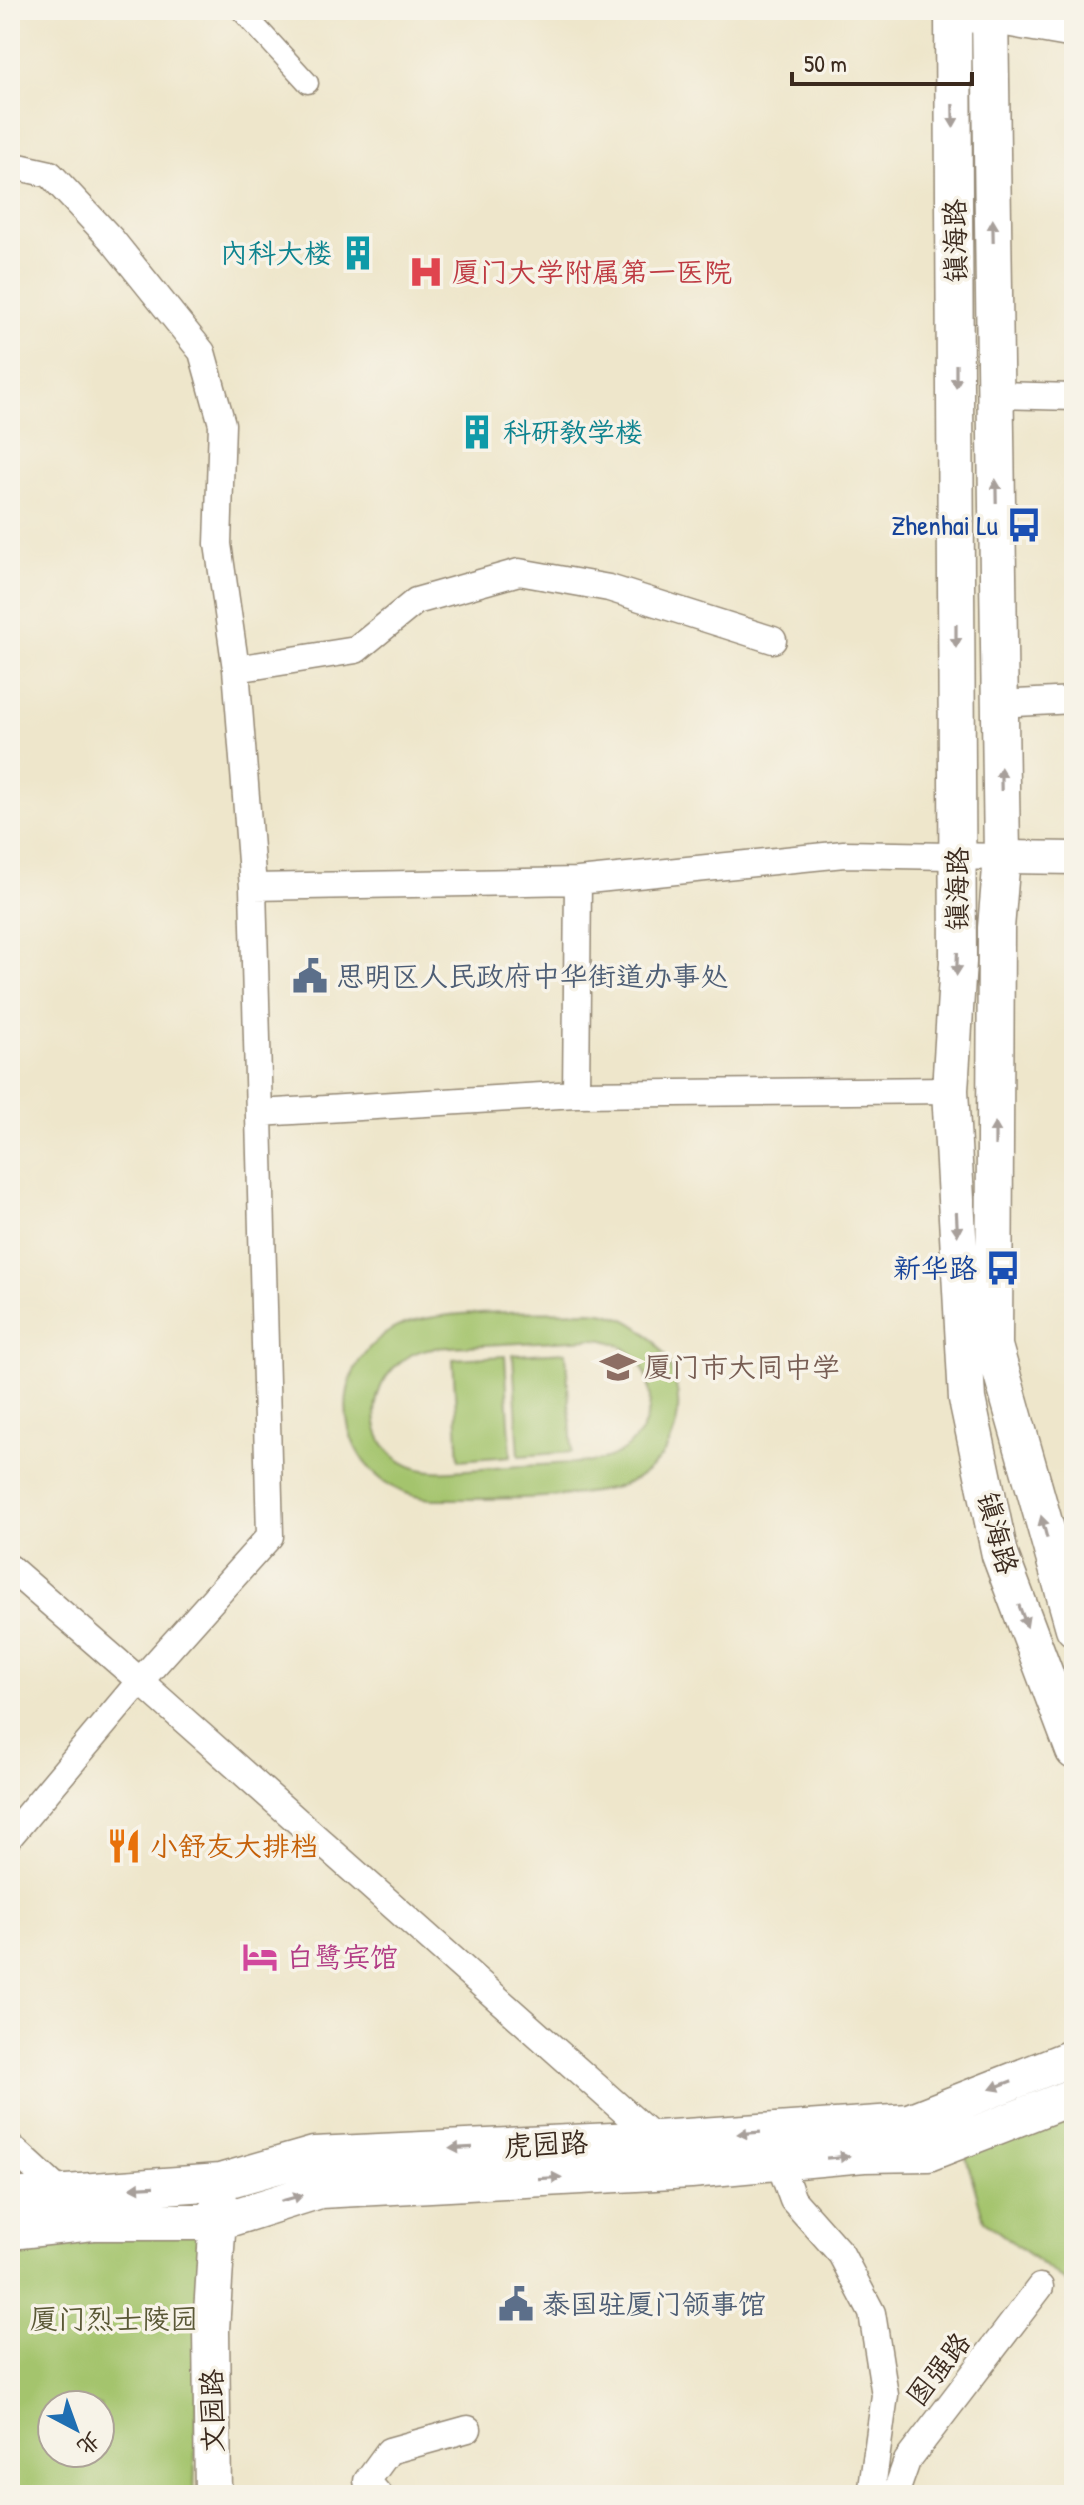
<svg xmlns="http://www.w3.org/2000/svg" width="1084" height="2505" font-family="'Patrick Hand','LXGW WenKai TC',sans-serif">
	<rect width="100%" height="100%" fill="#f7f3e8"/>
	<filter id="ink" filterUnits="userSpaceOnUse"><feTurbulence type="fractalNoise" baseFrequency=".0125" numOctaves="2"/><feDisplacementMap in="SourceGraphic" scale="16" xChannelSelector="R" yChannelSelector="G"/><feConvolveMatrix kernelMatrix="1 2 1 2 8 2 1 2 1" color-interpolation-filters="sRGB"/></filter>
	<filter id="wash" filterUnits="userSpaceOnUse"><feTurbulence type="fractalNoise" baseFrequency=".006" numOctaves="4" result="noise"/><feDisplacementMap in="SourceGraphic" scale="32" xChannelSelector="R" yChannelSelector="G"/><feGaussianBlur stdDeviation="1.8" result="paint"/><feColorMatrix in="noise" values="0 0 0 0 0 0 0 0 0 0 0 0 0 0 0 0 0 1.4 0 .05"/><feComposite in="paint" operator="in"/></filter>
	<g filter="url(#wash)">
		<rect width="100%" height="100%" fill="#eee6cb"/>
		<path fill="#a4c46d" stroke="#707746" stroke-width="2" fill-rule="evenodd" d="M588,1311C679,1313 714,1437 632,1481C596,1501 476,1499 431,1499C341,1489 314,1375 393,1329C432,1307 540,1313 588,1311ZM590,1339C667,1338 672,1451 592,1462C555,1464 518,1466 481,1469C461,1470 439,1474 419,1469C352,1450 366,1358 433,1348Z
			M566,1352L572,1452L519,1456L513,1355Z
			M505,1356L511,1456L459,1460L453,1359Z
			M1074,2089V2288L984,2221L960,2135Z
			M203,2219L194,2495H10V2249ZM52,2405H100V2453H52Z"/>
	</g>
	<g filter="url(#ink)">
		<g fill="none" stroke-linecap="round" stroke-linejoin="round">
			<g stroke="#948874" stroke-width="23">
				<path id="pedestrian" d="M241,10L308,83"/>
			</g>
			<g stroke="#948874" stroke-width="29">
				<path id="minor" d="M952,19L989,20L1074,35
					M10,165L50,174L112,240L202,352L222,424L218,544L236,669L356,650L416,601L519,572L609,588L773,640
					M995,395L1074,397
					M236,669L253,887L578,881
					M999,704L1074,700
					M950,1090L576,1094L578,881L844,854L1002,857
					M259,1113L576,1094
					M10,1568L140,1681L270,1536L253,887
					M10,1836L140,1681L661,2144
					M10,2146L69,2200
					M779,2162L793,2200L841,2254L872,2313L885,2395L871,2495
					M379,2495L367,2481L389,2451L468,2429
					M895,2495L907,2461L1040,2287"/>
			</g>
			<g stroke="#948874" stroke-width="35">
				<path id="tertiary" d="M1002,857L1074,858"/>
			</g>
			<g stroke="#948874" stroke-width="39">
				<path id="secondary" d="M953,10L958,962L950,1090L967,1399L1000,1555L1074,1751
					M990,10L1002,857L996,928L994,1346L1074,1628
					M10,2197L220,2182L314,2155L656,2139L909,2122L1074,2057
					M10,2231L93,2222H218L320,2190L691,2170L864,2154L928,2153L1074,2096
					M213,2495L211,2330L219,2200"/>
			</g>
			<use href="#pedestrian" stroke="#fff" stroke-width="20"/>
			<use href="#minor" stroke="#fff" stroke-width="26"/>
			<use href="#tertiary" stroke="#fff" stroke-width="32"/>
			<use href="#secondary" stroke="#fff" stroke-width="36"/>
		</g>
		<defs><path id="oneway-solid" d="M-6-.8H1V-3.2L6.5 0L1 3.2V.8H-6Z" transform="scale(2)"/></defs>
		<g fill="#a79f9a">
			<use href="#oneway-solid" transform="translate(953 116) rotate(89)"/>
			<use href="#oneway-solid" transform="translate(993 231) rotate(-91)"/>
			<use href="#oneway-solid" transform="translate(956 376) rotate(90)"/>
			<use href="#oneway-solid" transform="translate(996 491) rotate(-91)"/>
			<use href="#oneway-solid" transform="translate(956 636) rotate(90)"/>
			<use href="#oneway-solid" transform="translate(1001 779) rotate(-91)"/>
			<use href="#oneway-solid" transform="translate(957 964) rotate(92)"/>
			<use href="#oneway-solid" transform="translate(995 1134) rotate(-90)"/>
			<use href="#oneway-solid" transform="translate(957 1224) rotate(87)"/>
			<use href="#oneway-solid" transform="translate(1044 1527) rotate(-105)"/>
			<use href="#oneway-solid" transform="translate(1023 1616) rotate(69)"/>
			<use href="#oneway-solid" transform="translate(1001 2085) rotate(159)"/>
			<use href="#oneway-solid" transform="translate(749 2133) rotate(176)"/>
			<use href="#oneway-solid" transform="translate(461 2148) rotate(177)"/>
			<use href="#oneway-solid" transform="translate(838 2157) rotate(-5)"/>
			<use href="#oneway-solid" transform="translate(550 2178) rotate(-3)"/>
			<use href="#oneway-solid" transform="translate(142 2187) rotate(177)"/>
			<use href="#oneway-solid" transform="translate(292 2198) rotate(-16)"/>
		</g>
	</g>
	<defs>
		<g id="building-bare" transform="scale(2.76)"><path d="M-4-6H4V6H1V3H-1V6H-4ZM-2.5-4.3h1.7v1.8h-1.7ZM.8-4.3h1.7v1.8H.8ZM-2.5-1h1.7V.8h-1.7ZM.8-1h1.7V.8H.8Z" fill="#0f9aa8" stroke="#f7f3e8" stroke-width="2.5" paint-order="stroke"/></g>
		<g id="hospital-bare" transform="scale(2.76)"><path d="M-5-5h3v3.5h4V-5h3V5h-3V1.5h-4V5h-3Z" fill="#e0444e" stroke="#f7f3e8" stroke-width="2.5" paint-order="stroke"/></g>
		<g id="bus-bare" transform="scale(2.76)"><path d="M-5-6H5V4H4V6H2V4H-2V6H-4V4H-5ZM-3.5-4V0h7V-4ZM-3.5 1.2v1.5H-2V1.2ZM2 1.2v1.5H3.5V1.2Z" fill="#1a4fb4" stroke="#f7f3e8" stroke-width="2.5" paint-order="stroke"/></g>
		<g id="civic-bare" transform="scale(2.76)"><path d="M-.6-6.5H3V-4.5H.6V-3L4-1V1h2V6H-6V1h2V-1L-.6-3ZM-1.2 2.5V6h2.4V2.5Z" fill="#5c6f8a" stroke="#f7f3e8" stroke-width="2.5" paint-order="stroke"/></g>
		<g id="school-bare" transform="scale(2.76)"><path d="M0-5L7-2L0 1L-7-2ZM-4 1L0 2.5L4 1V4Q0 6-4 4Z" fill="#8d6e63" stroke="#f7f3e8" stroke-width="2.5" paint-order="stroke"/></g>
		<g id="restaurant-bare" transform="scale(2.76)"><path d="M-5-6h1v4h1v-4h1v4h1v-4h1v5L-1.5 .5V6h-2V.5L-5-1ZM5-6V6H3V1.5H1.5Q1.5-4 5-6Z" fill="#e8710a" stroke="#f7f3e8" stroke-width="2.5" paint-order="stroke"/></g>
		<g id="hotel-bare" transform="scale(2.76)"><path d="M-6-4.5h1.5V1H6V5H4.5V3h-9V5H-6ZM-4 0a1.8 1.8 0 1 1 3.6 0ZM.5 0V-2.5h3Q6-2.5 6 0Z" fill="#d1479c" stroke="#f7f3e8" stroke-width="2.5" paint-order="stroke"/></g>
	</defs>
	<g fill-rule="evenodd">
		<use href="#building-bare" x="358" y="253"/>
		<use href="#hospital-bare" x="426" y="272"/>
		<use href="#building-bare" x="477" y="432"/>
		<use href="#bus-bare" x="1024" y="525"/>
		<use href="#civic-bare" x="310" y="976"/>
		<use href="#bus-bare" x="1003" y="1268"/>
		<use href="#school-bare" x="618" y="1367"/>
		<use href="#restaurant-bare" x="124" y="1846"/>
		<use href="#hotel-bare" x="260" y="1957"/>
		<use href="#civic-bare" x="516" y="2304"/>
	</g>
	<g text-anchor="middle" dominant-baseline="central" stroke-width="7" stroke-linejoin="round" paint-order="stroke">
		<g font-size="28" fill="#3b2a1e" stroke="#f7f3e8">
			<text transform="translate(955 241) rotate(-91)">镇海路</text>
			<text transform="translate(957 889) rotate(-90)">镇海路</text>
			<text transform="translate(998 1533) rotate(75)">镇海路</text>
			<text transform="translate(546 2144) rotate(-3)">虎园路</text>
			<text transform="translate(938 2369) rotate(-52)">图强路</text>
			<text transform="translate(212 2411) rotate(-91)">文园路</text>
		</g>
		<g font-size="28" fill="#0d838f" stroke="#f7f3e8" text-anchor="end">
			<text x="332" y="253">内科大楼</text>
			<text x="503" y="432" text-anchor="start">科研教学楼</text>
		</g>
		<g font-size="28" fill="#be3a42" stroke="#f7f3e8" text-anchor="start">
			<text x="452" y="272">厦门大学附属第一医院</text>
		</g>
		<g font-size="28" fill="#164399" stroke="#f7f3e8" text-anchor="end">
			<text x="998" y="525">Zhenhai Lu</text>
			<text x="977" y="1268">新华路</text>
		</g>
		<g font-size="28" fill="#4e5e75" stroke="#f7f3e8" text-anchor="start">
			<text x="336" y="976">思明区人民政府中华街道办事处</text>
			<text x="542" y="2304">泰国驻厦门领事馆</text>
		</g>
		<g font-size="28" fill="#785e54" stroke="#f7f3e8" text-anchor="start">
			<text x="644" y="1367">厦门市大同中学</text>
		</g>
		<g font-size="28" fill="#c56008" stroke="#f7f3e8" text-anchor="start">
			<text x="150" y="1846">小舒友大排档</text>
		</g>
		<g font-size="28" fill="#b23c85" stroke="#f7f3e8" text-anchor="start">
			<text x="286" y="1957">白鹭宾馆</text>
		</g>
		<g font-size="28" fill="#5a5836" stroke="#f7f3e8">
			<text x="114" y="2319">厦门烈士陵园</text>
		</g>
	</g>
	<rect width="1084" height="2505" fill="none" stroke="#f7f3e8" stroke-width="40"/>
	<g transform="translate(76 2429) rotate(139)"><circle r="38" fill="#f7f3e8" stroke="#aca397" stroke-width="2"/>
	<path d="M0-6L14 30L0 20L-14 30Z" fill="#1f6fb2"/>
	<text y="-12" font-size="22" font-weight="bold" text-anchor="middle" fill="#3b2a1e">北</text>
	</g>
	<path d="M792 72v12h180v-12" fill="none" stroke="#3b2a1e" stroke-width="4"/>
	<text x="804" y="72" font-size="24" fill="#3b2a1e" stroke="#f7f3e8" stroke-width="6" paint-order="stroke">50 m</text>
</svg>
